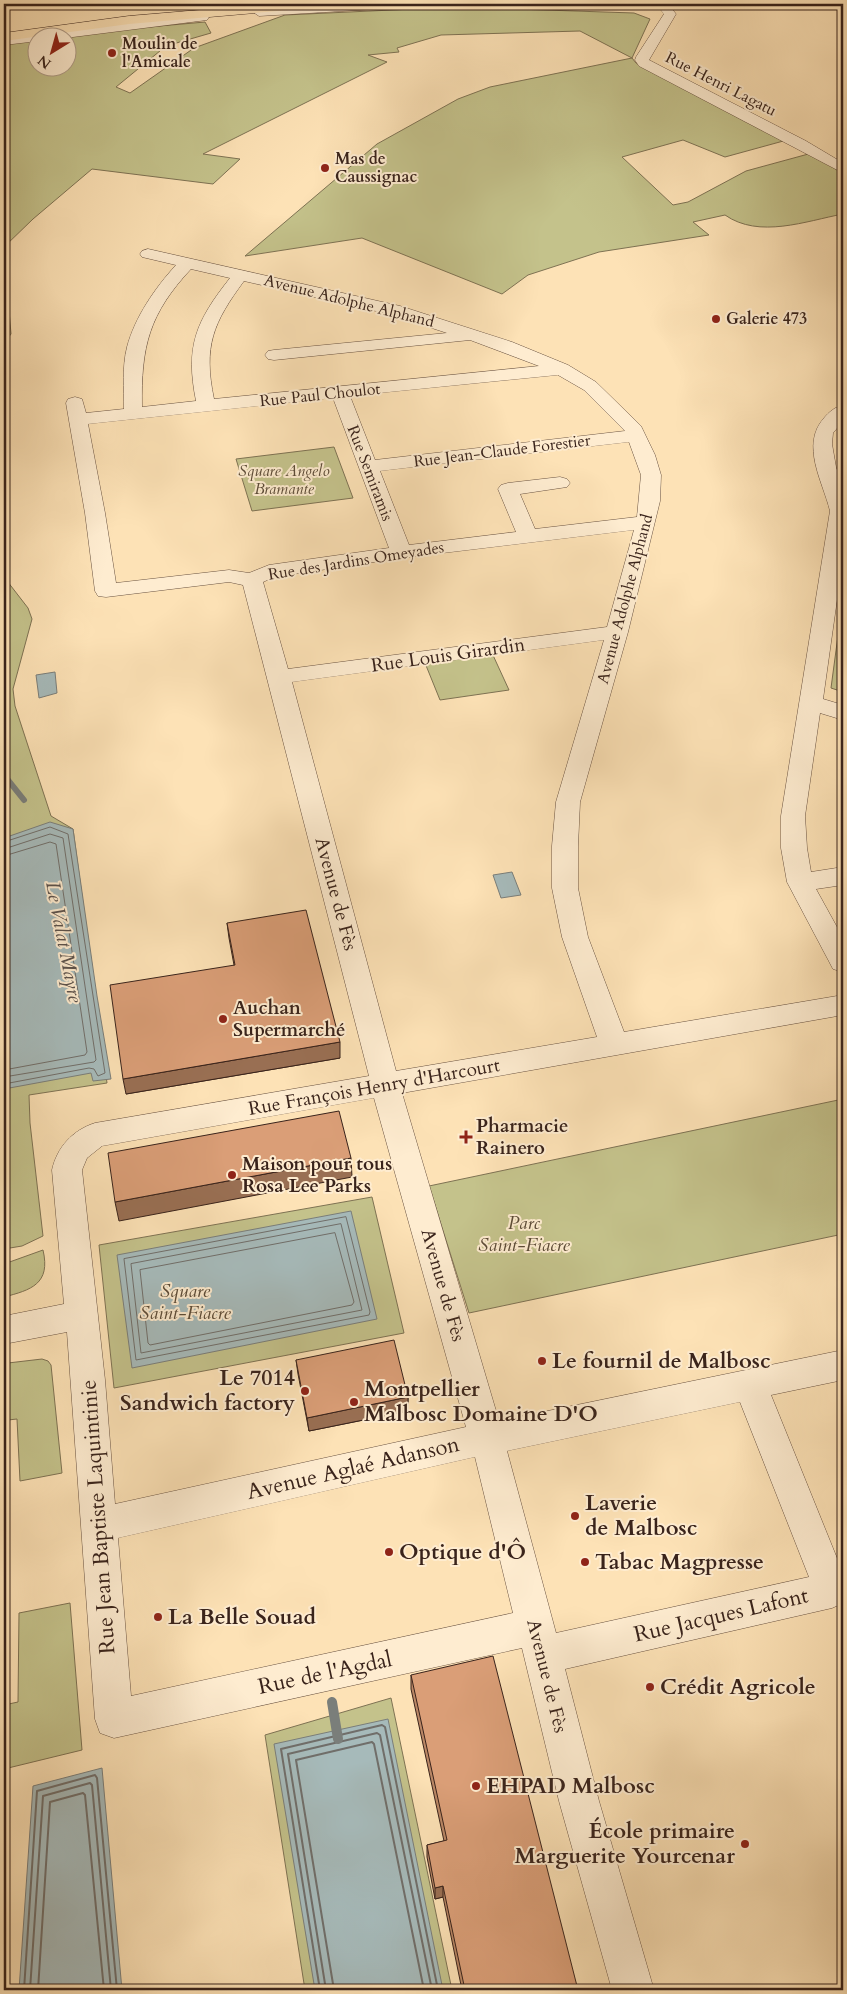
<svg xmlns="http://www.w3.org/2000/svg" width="847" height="1994" font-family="Cardo,serif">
	<rect width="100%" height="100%" fill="#fde2b6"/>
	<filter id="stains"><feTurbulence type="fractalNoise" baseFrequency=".004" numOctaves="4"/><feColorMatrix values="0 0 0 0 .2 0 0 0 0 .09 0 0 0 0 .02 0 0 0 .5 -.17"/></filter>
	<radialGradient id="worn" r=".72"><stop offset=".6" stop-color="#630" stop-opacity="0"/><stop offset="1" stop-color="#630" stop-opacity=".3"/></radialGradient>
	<path fill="#c4c28b" stroke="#7e7253" d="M456,7L634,13L650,19L632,58L636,63L787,140L725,157L683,140L622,157L673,205L688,202L746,171L812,153L843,174V214C806,221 759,239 725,215L693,222L709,235L599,252L528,275L502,294L362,238L245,256L377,144L458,99L490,87L632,58L580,31L441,35L397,48L399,52L368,55L387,62L203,154L240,159L213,184L92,169L33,219L4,247V43L37,38L38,68H68L69,34L205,22L211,33L166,46L116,87L130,93L194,48L285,15Z
		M4,251L11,334L4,343Z
		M334,447L353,498L252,511L236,459Z
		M4,577L28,608L32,619L13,689L15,706L51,816L73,829L107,1083L29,1095L30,1123L43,1236L22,1246L4,1249Z
		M841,613L843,614V692L831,688Z
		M492,653L509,690L440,700L425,663Z
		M843,1099V1234L469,1313L429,1186Z
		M372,1197L404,1333L114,1388L99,1245Z
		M43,1250C51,1284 31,1290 4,1297V1264Z
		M42,1359L48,1361L51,1365L62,1473L20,1481L17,1419L8,1420V1363Z
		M70,1603L82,1750L4,1769V1705L18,1702L19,1613Z
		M391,1698L452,1990H305L265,1735Z"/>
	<path fill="#a6baba" stroke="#7a7e7a" d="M55,672L57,693L39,698L36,675Z
		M50,822L73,829L97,996L111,1079L93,1081L91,1073L4,1089V838Z
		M512,872L521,895L501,898L493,875Z
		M351,1211L377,1319L132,1368L117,1255Z
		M388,1719L443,1990H315L274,1744Z
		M102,1768L122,1990H19L33,1786Z"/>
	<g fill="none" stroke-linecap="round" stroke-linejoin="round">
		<path stroke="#706e6a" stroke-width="1" d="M4,842L50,827L68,834L105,1073L98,1076L94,1069L89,1068L4,1084
			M4,849L50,834L63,838L96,1060L94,1062L4,1077
			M4,856L50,842L56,844L87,1052L85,1055L4,1070
			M346,1217L370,1312L369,1315L136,1360L124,1259Z
			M341,1224L362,1310L141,1353L131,1264Z
			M335,1233L354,1302L352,1305L150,1345L148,1343L140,1270Z"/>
		<path stroke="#706e6a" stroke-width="2" d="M24,1990L37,1791L95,1775L97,1778L117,1990
			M30,1990L43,1796L90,1783L92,1785L111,1990
			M38,1990L50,1802L83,1793L85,1795L104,1990
			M320,1990L281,1749L382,1725L385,1727L438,1990
			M326,1990L288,1754L377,1733L380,1735L432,1990
			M334,1990L296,1760L372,1742L374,1744L424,1990"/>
		<path stroke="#7a7e7a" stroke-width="6" d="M4,775L24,800"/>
		<path stroke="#7a7e7a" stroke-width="10" d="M332,1702L338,1739"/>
		<g stroke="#6a5342" stroke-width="1">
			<path id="minor" d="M4,4H31L25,8L4,10Z
				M335,4H399L393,8L259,16L253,12L259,8Z
				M656,4H668L676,14L649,60L806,141L843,163V173L639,66L635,60L636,57L664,14Z
				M203,13L209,17L207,20L65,38H38V41L4,45V37Z
				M148,249L400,306L512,342L568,365L596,382L641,426L655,455L661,475L660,501L628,632L580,802L578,846V888L588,937L624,1032L843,995V1015L402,1093L499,1421L843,1350V1380L771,1395L843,1573V1603L832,1608L565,1669L599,1801L654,1990H612L559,1801L522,1648L114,1738L100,1733L95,1719L67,1332L4,1344V1316L64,1304L52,1170C57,1147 73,1130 95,1123L369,1076L243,585L229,582L106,597L98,596L95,591L85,513L66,403L68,399L75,397L82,399L86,413L124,409C124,388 122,367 127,347C135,317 155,288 176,265L142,257L140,254L142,251ZM191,269L230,278C196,321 185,346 196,401L142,407C141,346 149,314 191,269ZM244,281L389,314L447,333L274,350L268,351L265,355L268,359L274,360L470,340L539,366L214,399C203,346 213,323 244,281ZM558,375L584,390L625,431L375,460L350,396ZM333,398L389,548L269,565L249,573L229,570L116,583L105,513L88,424ZM629,442L641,475L637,517L535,529L520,494L567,487L570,483L567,479L560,477L508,483L501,485L498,489L516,532L409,545L380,471ZM634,530L607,627L288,669L263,582L274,577L401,558ZM604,640L556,802L552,846V888L562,937L597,1037L396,1071L292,682ZM374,1098L466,1427L115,1504L105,1380L82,1170L87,1158L102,1146ZM740,1402L809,1577L556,1633L507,1451ZM475,1457L513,1613L131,1696L118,1538Z
				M843,405V421L833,433L832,444L836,467L843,489V557L823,699L843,705V720L820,713L805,816L807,848L811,872L843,867V885L816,889L843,938V972L833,969L787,882L781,848V816L830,511C823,482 800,445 824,418C829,412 835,407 843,405Z"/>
		</g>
		<g stroke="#39231b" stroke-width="1">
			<path id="major" d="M272,4H318L312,8L129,24L4,41V33L129,16Z"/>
		</g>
		<use href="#minor" fill="#feecd0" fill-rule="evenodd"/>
		<use href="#major" fill="#fde2b6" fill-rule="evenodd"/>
	</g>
	<path fill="#b86" stroke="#39231b" d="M227,923L340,1058L126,1094L234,965L229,938Z
		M296,1360L408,1397V1411L309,1431L298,1374Z
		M411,1675L578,1990H462L443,1897L435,1899L427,1857V1845L444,1841L411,1689Z"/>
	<path fill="#996f53" stroke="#39231b" d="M340,1042V1058L126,1094L123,1079Z
		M351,1158L352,1177L119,1221L115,1202Z
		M408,1397V1411L309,1431L307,1418Z
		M443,1886V1897L435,1899V1888Z"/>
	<path fill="#da9e77" stroke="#39231b" d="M306,910L340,1042L123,1079L110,985L235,965L227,923Z
		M339,1111L351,1158L115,1202L108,1153Z
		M394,1340L408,1397L307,1418L296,1360Z
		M493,1656L578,1990H465L443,1886L435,1888L427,1845L447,1840L411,1675Z"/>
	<g fill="#8f2418" stroke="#feecd0" stroke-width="2">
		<circle cx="112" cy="53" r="5"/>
		<circle cx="325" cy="168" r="5"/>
		<circle cx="716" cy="319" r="5"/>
		<circle cx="223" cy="1019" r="5"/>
		<path d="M463.5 1129.5h5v5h5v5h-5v5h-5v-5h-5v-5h5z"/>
		<circle cx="232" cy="1175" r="5"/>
		<circle cx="542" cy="1361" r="5"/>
		<circle cx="305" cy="1391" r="5"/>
		<circle cx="354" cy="1402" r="5"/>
		<circle cx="575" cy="1516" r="5"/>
		<circle cx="389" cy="1552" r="5"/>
		<circle cx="585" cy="1562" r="5"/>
		<circle cx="158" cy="1617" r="5"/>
		<circle cx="650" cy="1687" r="5"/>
		<circle cx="476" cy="1786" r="5"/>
		<circle cx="745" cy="1844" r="5"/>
	</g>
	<g text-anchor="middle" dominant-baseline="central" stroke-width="4" stroke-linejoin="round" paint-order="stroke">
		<g font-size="16" font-weight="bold" fill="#39231b" stroke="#feecd0" text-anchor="start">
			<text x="122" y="44">Moulin de<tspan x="122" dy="18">l'Amicale</tspan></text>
			<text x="335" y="159">Mas de<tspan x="335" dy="18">Caussignac</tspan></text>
			<text x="726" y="319">Galerie 473</text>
		</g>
		<g font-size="16" fill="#39231b" stroke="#feecd0">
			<text transform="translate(721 84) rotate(27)">Rue Henri Lagatu</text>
			<text transform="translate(349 301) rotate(14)">Avenue Adolphe Alphand</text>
			<text transform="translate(320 395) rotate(-6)">Rue Paul Choulot</text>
			<text transform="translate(502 451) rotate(-7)">Rue Jean-Claude Forestier</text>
			<text transform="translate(370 473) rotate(69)">Rue Semiramis</text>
			<text transform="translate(356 561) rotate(-9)">Rue des Jardins Omeyades</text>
			<text transform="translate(625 599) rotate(-75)">Avenue Adolphe Alphand</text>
		</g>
		<g font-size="16" font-style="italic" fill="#5c4b37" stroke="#feecd0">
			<text x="284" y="471">Square Angelo<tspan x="284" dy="18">Bramante</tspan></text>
		</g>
		<g font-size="19" fill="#39231b" stroke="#feecd0">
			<text transform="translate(448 655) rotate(-8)">Rue Louis Girardin</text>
			<text transform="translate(336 894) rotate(75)">Avenue de Fès</text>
			<text transform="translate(374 1087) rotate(-10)">Rue François Henry d'Harcourt</text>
			<text transform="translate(443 1285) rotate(74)">Avenue de Fès</text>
			<text transform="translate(547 1676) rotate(76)">Avenue de Fès</text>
		</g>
		<g font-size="19" font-weight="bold" fill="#39231b" stroke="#feecd0" text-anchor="start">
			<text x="233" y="1008">Auchan<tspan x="233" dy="22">Supermarché</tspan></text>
			<text x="476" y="1126">Pharmacie<tspan x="476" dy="22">Rainero</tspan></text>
			<text x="242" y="1164">Maison pour tous<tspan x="242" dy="22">Rosa Lee Parks</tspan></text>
		</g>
		<g font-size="19" font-style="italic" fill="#5c4b37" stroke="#feecd0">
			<text x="524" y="1223">Parc<tspan x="524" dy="22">Saint-Fiacre</tspan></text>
			<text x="185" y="1291">Square<tspan x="185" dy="22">Saint-Fiacre</tspan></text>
		</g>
		<g font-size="20" font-style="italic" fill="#5a504b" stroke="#feecd0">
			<text transform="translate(64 942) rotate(79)">Le Valat Mayre</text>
		</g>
		<g font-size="22" font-weight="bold" fill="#39231b" stroke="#feecd0" text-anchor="start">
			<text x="552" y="1361">Le fournil de Malbosc</text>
			<text x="295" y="1378" text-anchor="end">Le 7014<tspan x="295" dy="25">Sandwich factory</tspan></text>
			<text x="364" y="1389">Montpellier<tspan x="364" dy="25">Malbosc Domaine D'O</tspan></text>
			<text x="585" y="1503">Laverie<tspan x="585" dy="25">de Malbosc</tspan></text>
			<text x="399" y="1552">Optique d'Ô</text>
			<text x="595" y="1562">Tabac Magpresse</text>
			<text x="168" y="1617">La Belle Souad</text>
			<text x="660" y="1687">Crédit Agricole</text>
			<text x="486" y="1786">EHPAD Malbosc</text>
			<text x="735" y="1831" text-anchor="end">École primaire<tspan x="735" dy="25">Marguerite Yourcenar</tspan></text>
		</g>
		<g font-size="22" fill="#39231b" stroke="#feecd0">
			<text transform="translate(353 1468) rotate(-13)">Avenue Aglaé Adanson</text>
			<text transform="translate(98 1517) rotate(-94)">Rue Jean Baptiste Laquintinie</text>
			<text transform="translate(721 1615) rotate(-13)">Rue Jacques Lafont</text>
			<text transform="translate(325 1673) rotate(-12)">Rue de l'Agdal</text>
		</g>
	</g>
	<rect width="847" height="1994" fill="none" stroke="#fde2b6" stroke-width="20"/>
	<rect x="5" y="5" width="837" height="1984" fill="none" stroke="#39231b" stroke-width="2.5"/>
	<rect x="10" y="10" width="827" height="1974" fill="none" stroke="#39231b"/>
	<g transform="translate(52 52) rotate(217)"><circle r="24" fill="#feecd0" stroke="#af9c88"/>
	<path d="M0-4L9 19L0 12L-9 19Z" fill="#8f2418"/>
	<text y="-8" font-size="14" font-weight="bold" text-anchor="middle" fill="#39231b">N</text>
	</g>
	<rect width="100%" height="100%" filter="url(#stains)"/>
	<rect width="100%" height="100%" fill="url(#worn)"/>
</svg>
